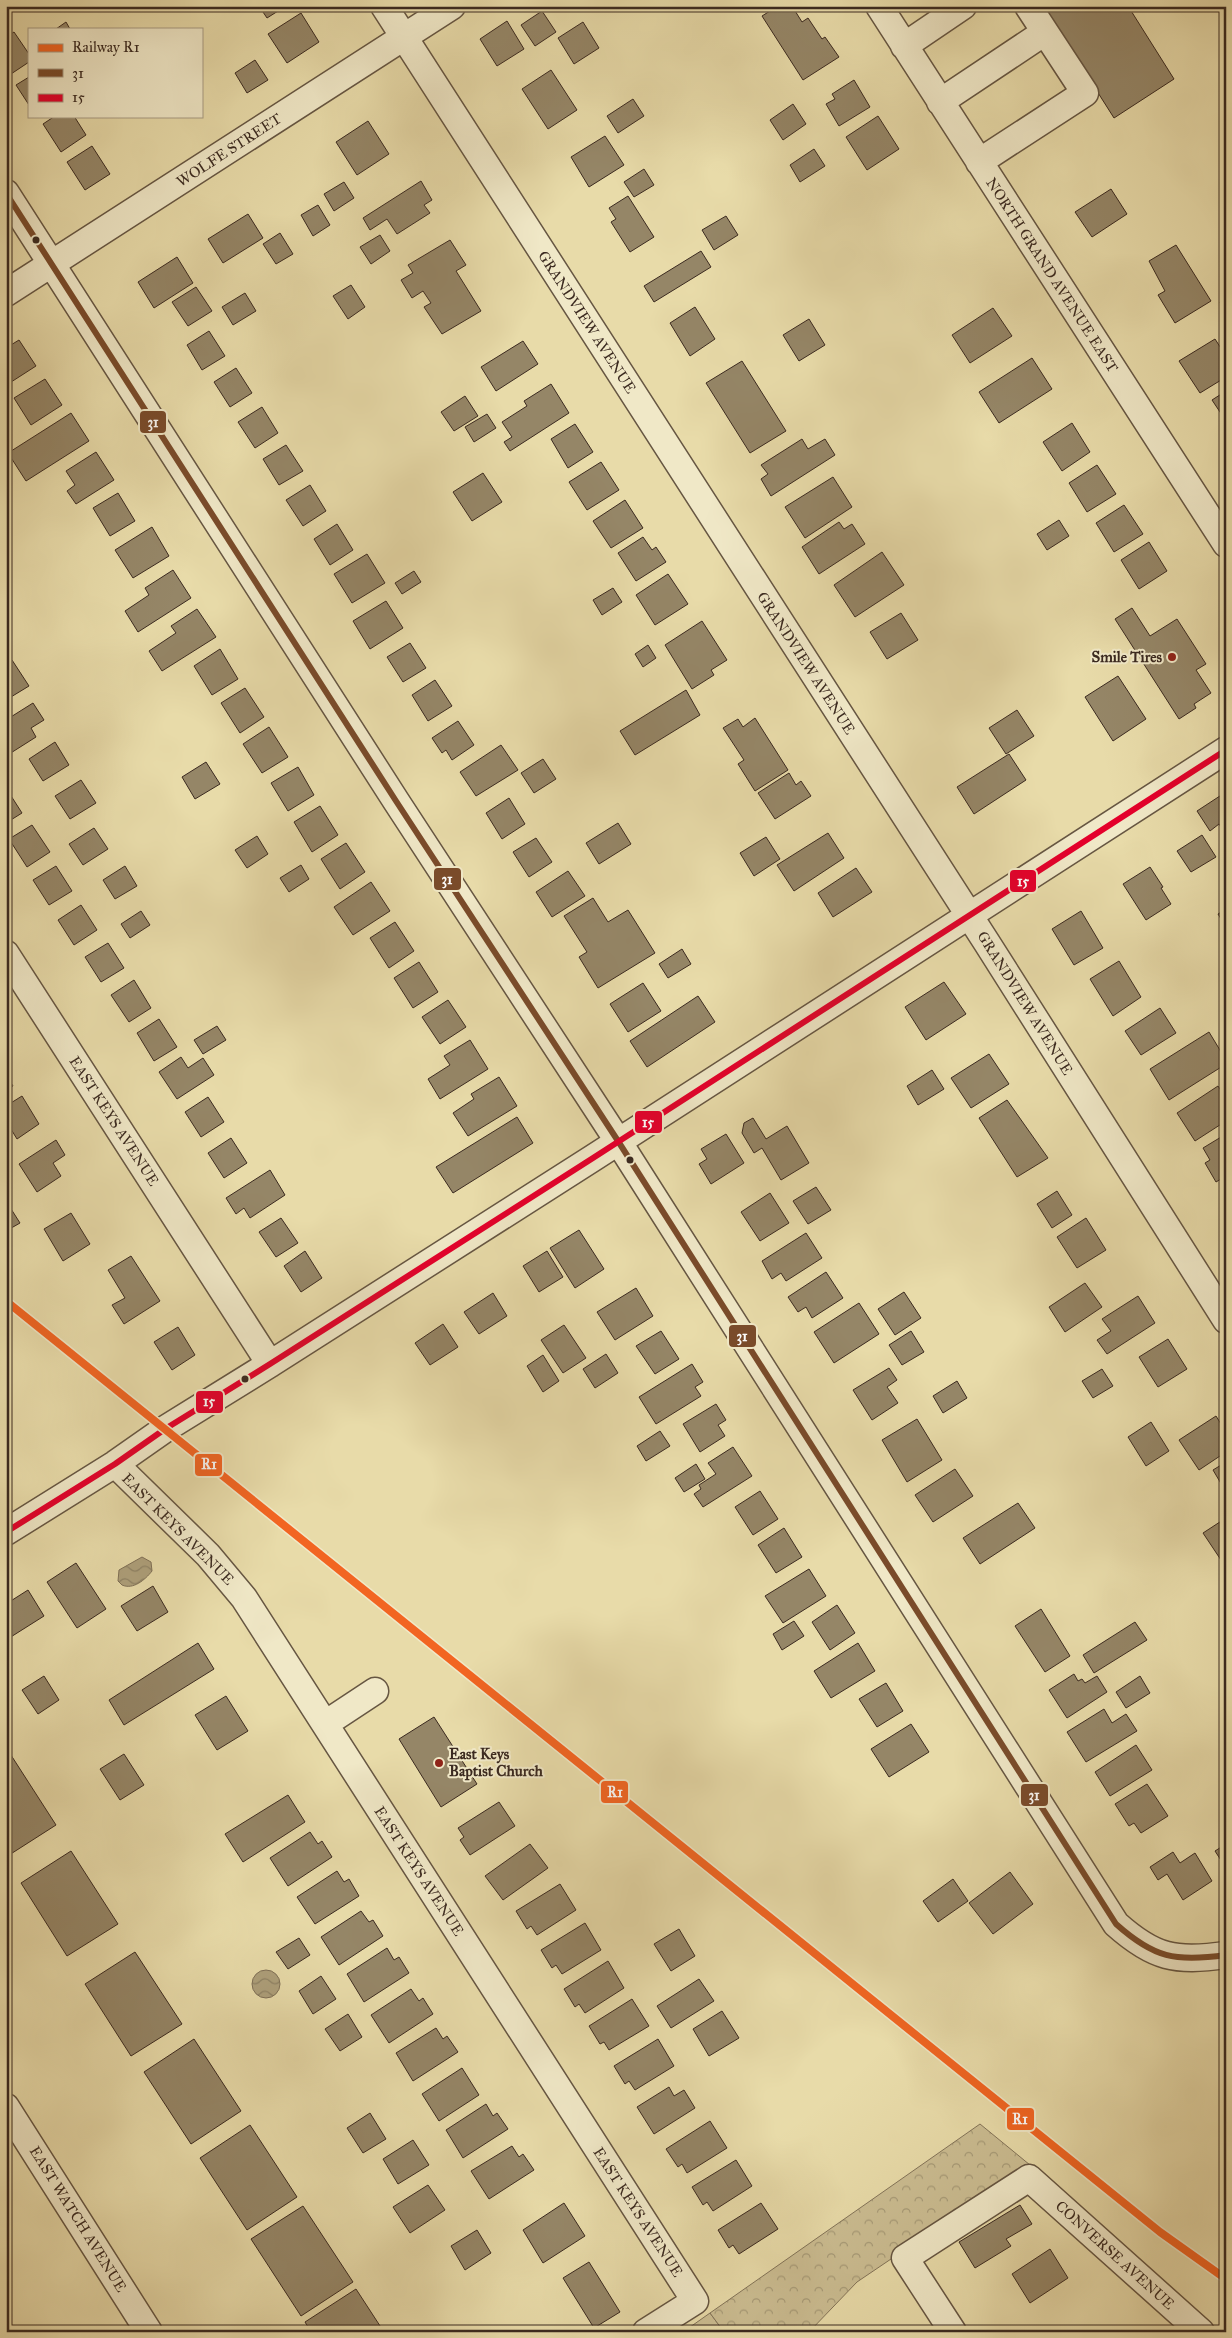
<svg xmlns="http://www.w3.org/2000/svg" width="1232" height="2338" font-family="'IM FELL Great Primer',serif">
	<defs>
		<pattern id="forest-crowns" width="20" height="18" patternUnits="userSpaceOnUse" patternTransform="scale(1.25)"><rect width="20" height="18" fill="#cbbd92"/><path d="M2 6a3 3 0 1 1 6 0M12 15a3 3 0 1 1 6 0" fill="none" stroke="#a69a77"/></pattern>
		<pattern id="water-waves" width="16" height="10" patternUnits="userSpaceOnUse" patternTransform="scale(1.25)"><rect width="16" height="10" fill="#ad9f7a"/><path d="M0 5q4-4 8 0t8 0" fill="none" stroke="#8e8264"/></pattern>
	</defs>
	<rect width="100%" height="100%" fill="#e8dba9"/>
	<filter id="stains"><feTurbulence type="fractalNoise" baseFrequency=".004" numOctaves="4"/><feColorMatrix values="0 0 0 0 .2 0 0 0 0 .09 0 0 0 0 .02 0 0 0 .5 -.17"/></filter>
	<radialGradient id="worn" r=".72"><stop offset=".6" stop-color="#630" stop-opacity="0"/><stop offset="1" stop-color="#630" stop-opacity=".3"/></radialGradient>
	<path fill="#cbbd92" stroke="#837459" d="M710,2313L724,2332H683Z"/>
	<path fill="url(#forest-crowns)" stroke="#837459" d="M980,2124L1030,2165L857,2282L809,2332H724L710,2313Z"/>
	<path fill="url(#water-waves)" stroke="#7f7056" d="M142,1557L151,1562L152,1571C145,1580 133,1590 122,1585L118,1581L119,1570Z
		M252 1984a14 14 0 1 1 28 0a14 14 0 1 1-28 0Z"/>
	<path fill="#958667" stroke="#3b2a20" d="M259,6H286L267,18Z
		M778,6H792L802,22L808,18L822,39L825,37L839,57L803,80L762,16Z
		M1043,6H1128L1174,79L1114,118Z
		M542,11L556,32L535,46L521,25Z
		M301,13L319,42L287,63L268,34Z
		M507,21L524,49L497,66L480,39Z
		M66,22L70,29H56Z
		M583,22L599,48L574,64L558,38Z
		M14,32L29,54V62L8,76L6,37Z
		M255,60L268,80L247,93L235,73Z
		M551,70L577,110L548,129L522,89Z
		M29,77V105L16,85Z
		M854,80L870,107L839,126L826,104L835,99L832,94Z
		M633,99L644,116L618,133L607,116Z
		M793,104L806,124L783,140L770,120Z
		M55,116H74L86,135L61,152L43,124Z
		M878,116L899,149L867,170L846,137Z
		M368,121L389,154L357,175L336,142Z
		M605,136L624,165L589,187L571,157Z
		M92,146L110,174L85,190L67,162Z
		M814,149L825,166L800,182L790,165Z
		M644,169L654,185L634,197L624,182Z
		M421,181L432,200L424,205L430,213L397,234L387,219L370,230L363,218Z
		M344,182L354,198L334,211L324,194Z
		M1111,189L1127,214L1092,237L1075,212Z
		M628,196L654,237L630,252L611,222L616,219L609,208Z
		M318,205L330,225L313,236L301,215Z
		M248,214L263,238L223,263L208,239Z
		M726,216L738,235L714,250L702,230Z
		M280,233L293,254L276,264L263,244Z
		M380,235L390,251L371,264L360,247Z
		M450,240L466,265L456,271L481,311L442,334L424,307L431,303L423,291L412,298L401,280L413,273L408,265Z
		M1176,245L1211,301L1175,323L1158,295L1165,291L1149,261Z
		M701,251L711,267L654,302L644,286Z
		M177,257L193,283L154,308L138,282Z
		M351,285L365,307L348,319L333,296Z
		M196,287L212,311L188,326L172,302Z
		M245,293L256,311L233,325L222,307Z
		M1226,298V312L1220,302Z
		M695,307L715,339L690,356L670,323Z
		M993,308L1012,336L970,363L952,335Z
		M809,319L825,345L799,361L783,335Z
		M209,331L225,356L202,370L187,345Z
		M1215,339L1226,356V377L1200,393L1179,361Z
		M19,340L36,366L8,384L6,381V348Z
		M523,341L538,364L496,391L481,367Z
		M1032,358L1052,389L999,423L979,392Z
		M742,361L786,431L750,453L706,383Z
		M236,368L252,393L230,407L214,382Z
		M45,379L62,405L31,425L14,398Z
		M551,384L569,413L510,451L504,442L512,437L502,422L527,406L524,401Z
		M1226,391V421L1212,400Z
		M465,396L478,416L454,431L441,412Z
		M262,407L278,433L255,448L238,422Z
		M71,413L89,441L26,481L8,453Z
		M487,414L496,428L474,442L465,427Z
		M1072,423L1090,452L1062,471L1043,442Z
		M575,424L593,452L568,468L551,439Z
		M802,439L808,449L825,439L835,455L771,496L761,479L768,474L761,465Z
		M286,445L303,471L279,485L263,459Z
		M96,452L114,480L76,504L67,491L75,485L66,471Z
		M601,462L619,490L587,510L569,482Z
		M1097,465L1116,494L1087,512L1069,483Z
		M483,473L502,502L472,521L453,492Z
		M833,477L852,507L805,538L785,507Z
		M310,485L326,511L303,526L286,500Z
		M118,493L135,521L110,536L93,508Z
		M625,500L643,528L611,548L593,521Z
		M1124,505L1143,534L1114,552L1096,523Z
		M1059,520L1069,536L1047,550L1037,534Z
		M839,522L844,529L852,524L865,544L819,574L802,547Z
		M337,524L353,550L330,565L314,539Z
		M152,527L169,556L133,578L115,550Z
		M643,537L652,550L656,547L666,562L636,581L618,553Z
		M1149,542L1167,571L1139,589L1121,560Z
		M882,552L904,585L855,617L834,585Z
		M367,554L385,583L352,603L334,574Z
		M173,570L191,598L138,632L125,611L149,595L145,588Z
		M414,571L421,582L402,594L395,583Z
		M668,574L688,604L655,625L636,595Z
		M613,588L622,602L602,615L593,600Z
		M386,601L403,628L370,649L353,621Z
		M1132,608L1150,636L1177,619L1206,664L1196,670L1211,693L1194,704L1196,708L1179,719L1115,619Z
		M197,609L216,637L162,671L149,651L176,633L171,626Z
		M901,613L918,640L887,659L870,632Z
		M702,621L727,660L711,670L714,675L692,689L665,645Z
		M410,643L426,668L403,682L387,657Z
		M648,645L656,658L643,667L635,654Z
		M220,649L238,679L212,695L194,666Z
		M12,660L29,686L6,700V664Z
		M1118,676L1146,719L1113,741L1085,697Z
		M435,680L452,706L428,721L412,695Z
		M245,688L264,717L240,733L221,703Z
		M686,690L700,715L635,755L620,731Z
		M33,703L44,720L31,728L36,737L6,756V720Z
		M1017,710L1034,736L1006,754L989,728Z
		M755,718L788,770L755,791L738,764L744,760L723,728L738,719L743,727Z
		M458,721L474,745L452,760L446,750L442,753L432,738Z
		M269,727L288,757L262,773L243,744Z
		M55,742L69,765L43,781L29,759Z
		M501,745L518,770L476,796L460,772Z
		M1009,754L1026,780L974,814L957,787Z
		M543,759L556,779L534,793L521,773Z
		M206,762L220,784L195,799L182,777Z
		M298,767L314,795L288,811L271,783Z
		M789,773L796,785L801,781L811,796L775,819L758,793Z
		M81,780L96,803L70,819L55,796Z
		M6,788L22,813L6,823Z
		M1226,792V834L1219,824L1210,831L1197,811Z
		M509,798L525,824L502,839L486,813Z
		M320,806L338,835L312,852L294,822Z
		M618,823L631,844L599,864L586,843Z
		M32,825L50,852L27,867L9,839Z
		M94,828L108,849L83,865L69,844Z
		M828,833L844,858L794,891L777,865Z
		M1202,835L1216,857L1191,872L1177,851Z
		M257,836L268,854L247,868L235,850Z
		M766,837L780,859L754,876L740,853Z
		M536,838L552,862L529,877L513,852Z
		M346,843L365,872L340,889L321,859Z
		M301,865L309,879L289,892L280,878Z
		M56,866L72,891L49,905L33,880Z
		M125,866L137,886L115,899L103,880Z
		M1150,867L1163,887L1161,888L1171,904L1146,920L1123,884Z
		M856,868L872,892L833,917L818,893Z
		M568,871L585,896L552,917L536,892Z
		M371,882L390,911L353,935L334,907Z
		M593,898L608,922L628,910L655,953L598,988L579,957L587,952L564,916Z
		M81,905L97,930L74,945L58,920Z
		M1226,909V927L1218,914Z
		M141,911L150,925L130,938L121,924Z
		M1081,911L1103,948L1074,965L1052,929Z
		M395,922L414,951L389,968L370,938Z
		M108,943L124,968L101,982L85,957Z
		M682,949L691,964L668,978L659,964Z
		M1119,961L1141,997L1113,1016L1090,979Z
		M419,962L438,992L413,1008L394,978Z
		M134,980L151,1008L129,1022L111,995Z
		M944,982L966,1014L926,1040L905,1007Z
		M643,983L661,1011L628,1032L610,1004Z
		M698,996L715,1022L647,1067L630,1041Z
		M448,1000L466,1027L440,1044L422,1017Z
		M1160,1008L1176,1033L1141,1055L1125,1031Z
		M159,1019L177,1047L154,1061L137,1033Z
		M217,1026L226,1040L203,1054L194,1040Z
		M1209,1032L1226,1060V1064L1169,1100L1150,1069Z
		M470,1040L488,1069L440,1099L428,1079L450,1065L444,1056Z
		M989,1054L1009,1084L971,1108L951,1078Z
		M181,1057L188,1068L203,1058L214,1075L177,1099L159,1072Z
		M932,1070L944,1089L918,1105L907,1086Z
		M6,1075L13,1086L6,1091Z
		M499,1077L517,1106L468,1136L453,1113L474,1099L471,1094Z
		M1218,1086L1226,1098V1108L1221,1111L1226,1121L1195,1141L1177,1113Z
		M22,1096L39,1124L17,1139L6,1121V1106Z
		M208,1097L224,1122L201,1137L185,1112Z
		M1007,1100L1048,1158L1017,1177L979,1118Z
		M517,1117L533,1143L453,1193L436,1167Z
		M753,1118L766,1139L787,1126L809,1163L781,1180L762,1148L754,1153L742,1133L744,1123Z
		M726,1134L744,1163L711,1184L699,1164L707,1159L701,1149Z
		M1226,1134V1176L1216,1182L1205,1163L1210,1160L1203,1148Z
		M231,1138L247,1163L224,1178L208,1153Z
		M56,1140L65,1155L53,1163L61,1176L37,1192L19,1164Z
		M270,1170L285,1195L250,1218L244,1208L236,1214L226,1198Z
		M816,1187L831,1210L808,1224L793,1201Z
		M1057,1191L1072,1215L1052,1228L1037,1204Z
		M770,1193L789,1223L760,1241L741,1212Z
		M6,1201L20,1223L6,1231Z
		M71,1213L90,1244L63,1261L44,1229Z
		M281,1218L298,1243L276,1257L259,1232Z
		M1086,1218L1106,1250L1077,1268L1057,1237Z
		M579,1230L604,1269L575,1288L550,1248Z
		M806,1233L822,1258L786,1281L781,1273L772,1279L762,1261Z
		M305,1251L322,1278L301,1292L284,1266Z
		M547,1251L563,1277L539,1292L523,1266Z
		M131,1256L160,1301L124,1324L112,1305L125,1298L108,1270Z
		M826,1272L843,1298L812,1318L806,1307L798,1312L788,1297Z
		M1085,1283L1102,1307L1065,1332L1049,1307Z
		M636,1288L653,1316L615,1340L597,1312Z
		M904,1292L921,1318L895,1335L878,1309Z
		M493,1293L507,1316L479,1334L464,1312Z
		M1138,1296L1155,1323L1107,1354L1097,1340L1111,1331L1102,1319Z
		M859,1303L879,1334L834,1363L814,1332Z
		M443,1324L458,1347L430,1365L415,1343Z
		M564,1325L586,1358L563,1373L541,1340Z
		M178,1327L195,1355L172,1370L154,1342Z
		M661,1331L679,1359L655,1374L636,1346Z
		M911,1331L924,1352L902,1365L889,1345Z
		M1168,1339L1187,1369L1158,1387L1139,1357Z
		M606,1354L618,1373L595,1388L583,1369Z
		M543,1355L559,1381L543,1392L527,1366Z
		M692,1364L703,1382L695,1387L701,1396L656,1424L639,1397Z
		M889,1368L897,1380L887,1387L898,1403L872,1420L853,1390Z
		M1102,1369L1113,1386L1093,1398L1082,1381Z
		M957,1381L967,1398L943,1413L933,1396Z
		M716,1404L726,1420L718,1425L725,1436L700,1452L683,1424Z
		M1216,1416L1226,1432V1452L1199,1470L1179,1440Z
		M917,1419L942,1460L907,1482L882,1440Z
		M1151,1422L1169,1451L1146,1466L1128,1437Z
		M660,1431L670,1446L646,1461L637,1446Z
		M733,1447L752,1476L703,1507L694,1494L701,1489L699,1485L716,1474L708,1463Z
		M1226,1462V1492L1213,1470Z
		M696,1464L705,1479L684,1492L675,1478Z
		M955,1469L973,1496L933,1522L915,1495Z
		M760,1491L778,1519L753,1535L735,1507Z
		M1018,1503L1035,1528L980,1564L963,1538Z
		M1226,1518V1557L1221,1560L1203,1533Z
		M784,1528L802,1557L776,1573L758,1545Z
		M76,1563L106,1609L77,1628L47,1582Z
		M809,1569L826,1596L783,1623L765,1596Z
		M153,1586L168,1612L137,1631L121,1606Z
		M28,1590L44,1616L6,1640V1604Z
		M837,1605L855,1633L830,1650L812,1622Z
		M1041,1609L1070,1656L1045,1672L1015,1626Z
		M794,1621L804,1636L782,1650L773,1634Z
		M1135,1622L1147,1640L1094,1673L1083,1655Z
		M198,1643L214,1669L124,1725L109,1700Z
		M858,1643L875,1671L831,1698L814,1671Z
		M1074,1674L1078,1681L1082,1679L1085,1683L1097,1676L1107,1692L1067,1718L1049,1690Z
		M44,1676L59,1700L38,1714L22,1690Z
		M1140,1676L1150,1693L1126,1708L1116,1692Z
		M886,1683L903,1711L877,1727L859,1699Z
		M226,1696L248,1731L217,1750L195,1715Z
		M1104,1709L1112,1723L1126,1714L1137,1731L1086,1762L1067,1732Z
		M434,1717L477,1784L441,1807L399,1739Z
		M911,1724L929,1752L889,1777L871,1749Z
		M1136,1745L1152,1770L1110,1796L1095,1772Z
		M9,1752L56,1825L6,1857V1754Z
		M124,1754L144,1785L120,1800L100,1769Z
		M1147,1784L1168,1816L1141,1833L1134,1823L1129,1826L1115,1804Z
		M288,1795L305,1822L243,1862L225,1834Z
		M499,1802L515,1826L470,1855L460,1840L464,1837L458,1828Z
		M310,1832L318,1844L322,1841L332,1857L288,1886L270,1858Z
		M530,1844L548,1868L503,1900L485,1876Z
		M1226,1844V1868L1215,1851Z
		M71,1851L118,1924L67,1956L21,1883Z
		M1173,1852L1180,1863L1195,1853L1212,1881L1183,1900L1167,1874L1158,1880L1150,1867Z
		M337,1871L344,1882L349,1879L359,1896L315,1924L297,1897Z
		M1010,1872L1033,1904L993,1934L969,1903Z
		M953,1879L968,1901L938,1922L923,1901Z
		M560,1884L576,1910L537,1935L531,1926L527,1929L516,1911Z
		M361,1911L369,1922L373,1920L383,1936L339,1965L321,1937Z
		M585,1923L601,1950L562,1974L556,1965L552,1968L541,1950Z
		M679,1929L695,1956L671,1971L654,1944Z
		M299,1938L310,1955L288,1969L276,1952Z
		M387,1948L394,1960L399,1957L409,1973L364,2002L347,1974Z
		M135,1952L182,2024L131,2056L85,1984Z
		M608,1961L624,1988L585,2013L579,2004L575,2007L564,1989Z
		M321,1976L336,1999L313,2014L299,1991Z
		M699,1979L714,2001L671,2028L657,2006Z
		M411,1989L419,2001L423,1998L433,2014L389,2043L371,2015Z
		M632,1999L649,2026L609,2050L604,2042L600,2044L589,2026Z
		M722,2011L739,2038L709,2056L693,2029Z
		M348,2014L362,2037L340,2051L325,2029Z
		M436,2028L443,2039L447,2036L458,2052L413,2081L396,2053Z
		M194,2039L241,2111L191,2144L144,2072Z
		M658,2039L674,2066L635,2090L629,2081L625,2084L614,2066Z
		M462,2068L479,2095L439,2121L422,2094Z
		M669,2087L674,2096L684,2090L695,2108L654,2134L637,2107Z
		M486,2104L493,2116L497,2113L508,2129L463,2158L446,2130Z
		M370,2113L386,2139L363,2153L347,2128Z
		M710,2121L727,2148L687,2173L682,2164L678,2167L666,2149Z
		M250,2125L297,2197L247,2230L200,2158Z
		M413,2140L429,2165L398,2184L383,2159Z
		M512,2146L519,2157L523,2154L534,2170L489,2199L471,2171Z
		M736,2160L752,2186L713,2211L707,2202L703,2205L692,2187Z
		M428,2185L445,2210L410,2233L393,2207Z
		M564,2203L585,2236L543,2263L523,2230Z
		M761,2203L778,2229L739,2254L733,2245L729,2248L718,2230Z
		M1020,2205L1032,2224L1006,2239L1011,2246L975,2268L959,2242Z
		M303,2206L353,2282L301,2316L251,2239Z
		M477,2230L491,2253L465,2270L451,2246Z
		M1050,2249L1068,2278L1030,2303L1012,2274Z
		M589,2262L620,2312L594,2328L563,2278Z
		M356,2289L384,2332H311L305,2322Z"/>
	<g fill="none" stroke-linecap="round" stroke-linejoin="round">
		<g stroke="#665642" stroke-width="29">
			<path id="minor" d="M384,6L987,943L1226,1320
				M879,6L1226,544
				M904,46L963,6
				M940,102L1045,32
				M979,162L1085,93L1028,6
				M6,193L396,801L618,1141L1116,1924C1154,1958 1175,1962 1226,1955
				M6,293L452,6
				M6,954L270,1364
				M115,1464L208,1555L244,1598L695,2301L646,2332
				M6,1532L115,1464L165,1429L270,1364L593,1158L1226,750
				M325,1724L375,1691
				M6,2107L149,2332
				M953,2332L905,2258L1029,2178L1201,2332"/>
		</g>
		<use href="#minor" stroke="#f0e8c7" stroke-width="26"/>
		<g stroke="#f0e8c7" stroke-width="10">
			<path id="bus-1" d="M6,193L396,801L618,1141L1116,1924C1154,1958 1175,1962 1226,1955"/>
		</g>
		<g stroke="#f0e8c7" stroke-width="10">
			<path id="bus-2" d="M6,1532L115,1464L165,1429L270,1364L593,1158L1226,750"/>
		</g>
		<use href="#bus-1" stroke="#7a4b2a" stroke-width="6"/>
		<use href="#bus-2" stroke="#e4002b" stroke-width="6"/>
		<g stroke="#f0e8c7" stroke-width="11">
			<path id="rail-1" d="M6,1301L1160,2232L1226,2279"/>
		</g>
		<use href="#rail-1" stroke="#f26522" stroke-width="8"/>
	</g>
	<g fill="#3b2a20" stroke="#f0e8c7" stroke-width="2">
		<circle cx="36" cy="240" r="4.5"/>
		<circle cx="630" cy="1160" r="4.5"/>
		<circle cx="245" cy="1379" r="4.5"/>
	</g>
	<g fill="#8f2418" stroke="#f0e8c7" stroke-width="2">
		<circle cx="1172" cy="657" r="5"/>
		<circle cx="439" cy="1763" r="5"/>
	</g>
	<g text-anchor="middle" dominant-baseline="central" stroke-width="4" stroke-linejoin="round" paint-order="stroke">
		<g font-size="15" fill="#3b2a20" stroke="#f0e8c7">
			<text transform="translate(229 150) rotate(-33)">WOLFE STREET</text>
			<text transform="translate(1052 275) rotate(57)">NORTH GRAND AVENUE EAST</text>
			<text transform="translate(587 322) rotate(57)">GRANDVIEW AVENUE</text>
			<text transform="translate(806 663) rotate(57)">GRANDVIEW AVENUE</text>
			<text transform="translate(1025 1003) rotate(58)">GRANDVIEW AVENUE</text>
			<text transform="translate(114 1121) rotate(57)">EAST KEYS AVENUE</text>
			<text transform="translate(178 1529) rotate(45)">EAST KEYS AVENUE</text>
			<text transform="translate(419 1871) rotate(57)">EAST KEYS AVENUE</text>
			<text transform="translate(638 2212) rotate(57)">EAST KEYS AVENUE</text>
			<text transform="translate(78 2219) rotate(58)">EAST WATCH AVENUE</text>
			<text transform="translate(1115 2255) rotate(42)">CONVERSE AVENUE</text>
		</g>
		<g font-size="15" font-weight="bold" fill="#3b2a20" stroke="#f0e8c7" text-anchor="end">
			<text x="1162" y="657">Smile Tires</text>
			<text x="449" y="1754" text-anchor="start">East Keys<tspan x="449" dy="17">Baptist Church</tspan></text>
		</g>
	</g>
	<g stroke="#f0e8c7" stroke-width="2">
		<rect x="139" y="410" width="28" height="24" rx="5" fill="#7a4b2a"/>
		<rect x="433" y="867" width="29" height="24" rx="5" fill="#7a4b2a"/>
		<rect x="1009" y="869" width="28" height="24" rx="5" fill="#e4002b"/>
		<rect x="634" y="1110" width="29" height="24" rx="5" fill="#e4002b"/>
		<rect x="728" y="1324" width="29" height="24" rx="5" fill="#7a4b2a"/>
		<rect x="195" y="1390" width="29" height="24" rx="5" fill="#e4002b"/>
		<rect x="194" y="1453" width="29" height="24" rx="5" fill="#f26522"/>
		<rect x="600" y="1780" width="29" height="24" rx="5" fill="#f26522"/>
		<rect x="1020" y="1783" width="29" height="24" rx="5" fill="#7a4b2a"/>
		<rect x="1006" y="2107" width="29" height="24" rx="5" fill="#f26522"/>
	</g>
	<g font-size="14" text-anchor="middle" font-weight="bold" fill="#fff">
		<text x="153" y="427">31</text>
		<text x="447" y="884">31</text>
		<text x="1023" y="886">15</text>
		<text x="648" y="1127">15</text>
		<text x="742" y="1341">31</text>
		<text x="209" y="1406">15</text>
		<text x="209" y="1469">R1</text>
		<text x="615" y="1797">R1</text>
		<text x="1034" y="1800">31</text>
		<text x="1020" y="2124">R1</text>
	</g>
	<rect width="1232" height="2338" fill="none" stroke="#e8dba9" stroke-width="25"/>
	<rect x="8" y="8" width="1217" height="2323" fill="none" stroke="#3b2a20" stroke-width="2.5"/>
	<rect x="12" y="12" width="1207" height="2313" fill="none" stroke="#3b2a20"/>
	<rect x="28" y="28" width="175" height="90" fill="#f0e8c7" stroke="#a89c84"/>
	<rect x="38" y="44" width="25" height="8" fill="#f26522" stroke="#a89c84"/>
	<text x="72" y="52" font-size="15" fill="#3b2a20">Railway R1</text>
	<rect x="38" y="69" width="25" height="8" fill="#7a4b2a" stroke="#a89c84"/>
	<text x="72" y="78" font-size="15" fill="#3b2a20">31</text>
	<rect x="38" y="94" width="25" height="8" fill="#e4002b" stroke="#a89c84"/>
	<text x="72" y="102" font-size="15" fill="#3b2a20">15</text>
	<rect width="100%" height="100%" filter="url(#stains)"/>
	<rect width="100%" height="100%" fill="url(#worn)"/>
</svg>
